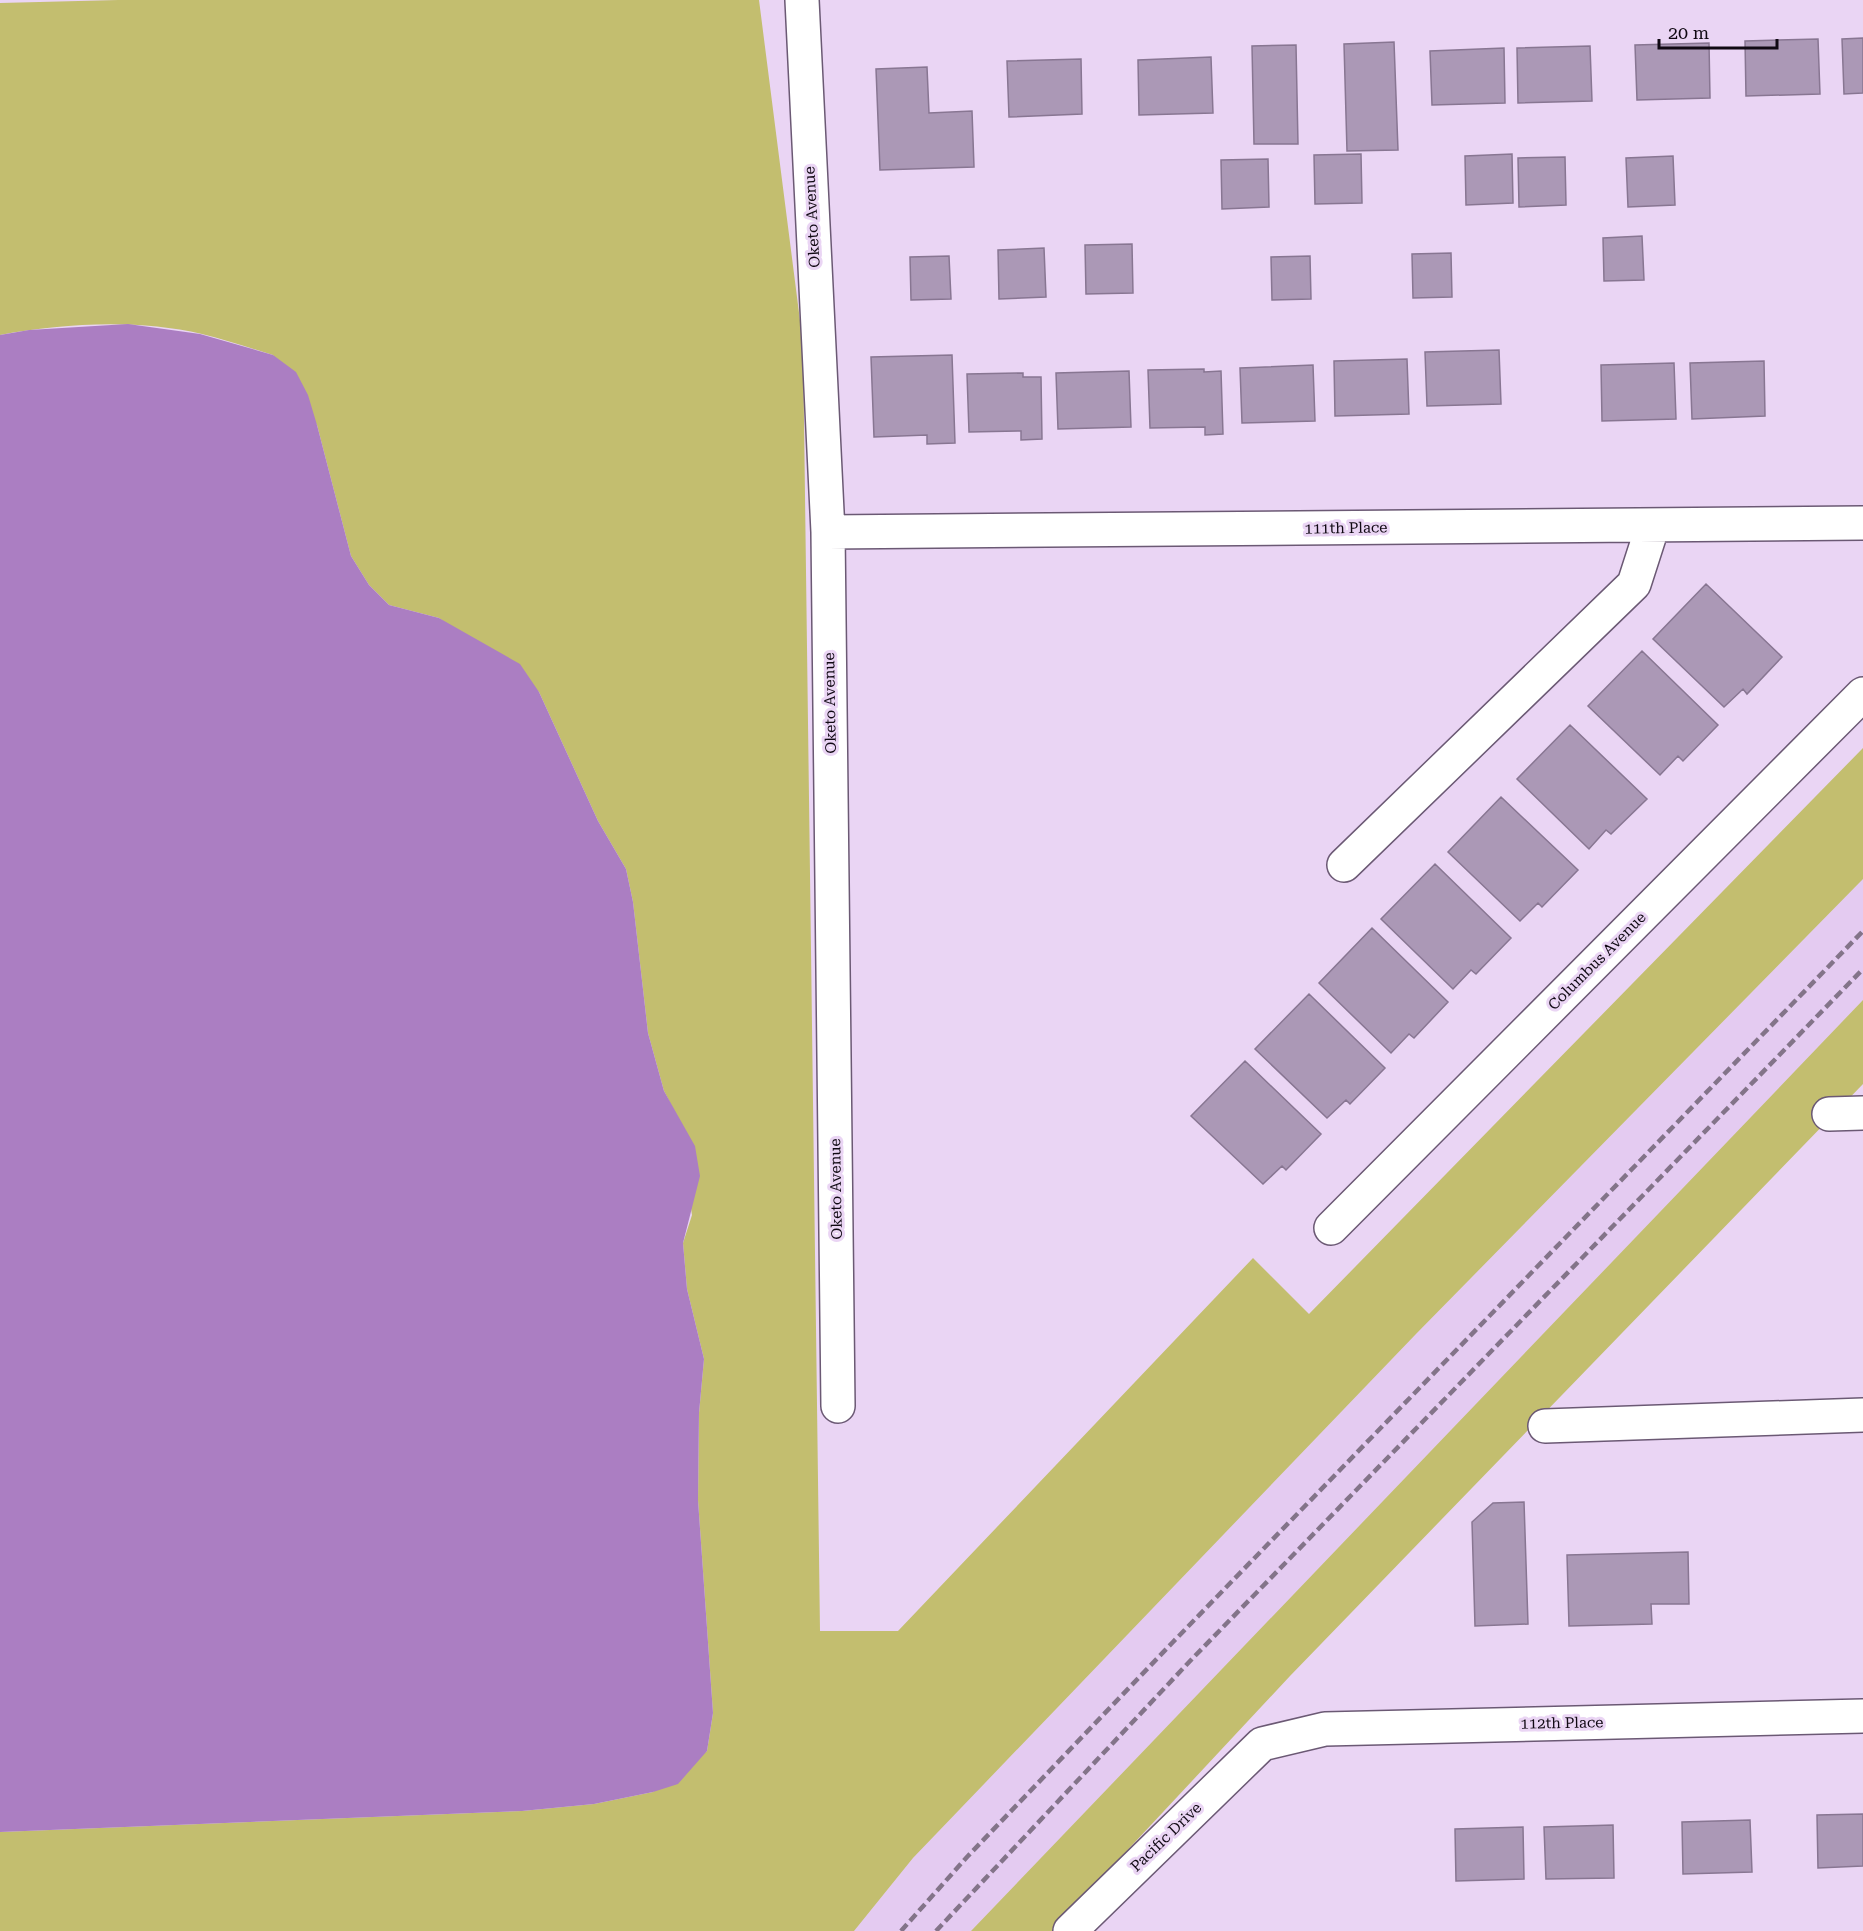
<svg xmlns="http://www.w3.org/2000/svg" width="1863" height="1931" font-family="'Roboto Serif',serif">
	<rect width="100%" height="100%" fill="#ead5f4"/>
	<path fill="#e4cbf1" d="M1863,879V1000L971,1931H854L913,1858L1416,1334Z"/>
	<path fill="#c3be6f" d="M118,0H759L803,344L820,1631H898L1253,1258L1309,1314L1863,748V879L1416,1334L913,1858L854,1931H0V1832L522,1811L594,1804L653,1792L707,1751L713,1713L698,1500L699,1413L704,1359L687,1289L683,1243L692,1215L677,1116L664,1091L648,1033L633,902L626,869L598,821L539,692L439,618L389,605L369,585L351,556L317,425L273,355C250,348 226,340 202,334C138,319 64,323 0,335V3Z
		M1863,1000V1084L1290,1676L1052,1931H971Z"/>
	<path fill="#ab7ec2" d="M128,324L200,334L273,355L296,372L308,395L317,425L351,556L369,585L389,605L439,618L520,664L539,692L598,821L626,869L633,902L648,1033L664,1091L695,1146L700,1176L683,1243L687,1289L704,1359L699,1413L698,1500L713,1713L707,1751L678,1784L653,1792L594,1804L522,1811L0,1832V335L29,330Z"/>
	<path fill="#ab98b6" stroke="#887692" stroke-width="1.5" d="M1863,38V93L1844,94L1842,39Z
		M1818,39L1820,94L1746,96L1745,41Z
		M1394,42L1398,150L1347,151L1344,44Z
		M1709,43L1710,98L1637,100L1635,45Z
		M1296,45L1298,144H1254L1252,46Z
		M1590,46L1592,101L1518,103L1517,48Z
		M1504,48L1505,103L1432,105L1430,51Z
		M1211,57L1213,113L1139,115L1138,60Z
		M1081,59L1082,114L1009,117L1007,61Z
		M927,67L929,113L972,111L974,167L880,170L876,69Z
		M1361,154L1362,203L1315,204L1314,155Z
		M1512,154L1513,203L1466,205L1465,156Z
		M1673,156L1675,205L1628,207L1626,158Z
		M1565,157L1566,205L1519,207L1518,158Z
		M1268,159L1269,207L1222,209L1221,160Z
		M1642,236L1644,280L1604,281L1603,238Z
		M1132,244L1133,293L1086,294L1085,245Z
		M1044,248L1046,297L999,299L998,250Z
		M1451,253L1452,297L1413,298L1412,254Z
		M949,256L951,299L911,300L910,257Z
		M1310,256L1311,299L1272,300L1271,257Z
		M1499,350L1501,404L1427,406L1425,352Z
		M952,355L955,443L927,444V435L874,437L871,357Z
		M1407,359L1409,414L1335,416L1334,361Z
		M1764,361L1765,416L1692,419L1690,363Z
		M1674,363L1676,419L1602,421L1601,365Z
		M1313,365L1315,421L1242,423L1240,368Z
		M1204,369V372L1221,371L1223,434L1205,435V427L1150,428L1148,370Z
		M1129,371L1131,427L1058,429L1056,373Z
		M1023,373V377H1041L1042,439L1021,440V431L969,432L967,374Z
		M1706,584L1782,657L1747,694L1743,689L1724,707L1653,639Z
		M1642,651L1718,725L1683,761L1678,756L1660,775L1588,706Z
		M1570,725L1647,799L1611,834L1606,830L1589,849L1517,779Z
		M1501,797L1578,870L1542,907L1538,903L1520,921L1448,852Z
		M1435,864L1511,938L1476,974L1471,970L1453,989L1381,919Z
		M1372,928L1448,1002L1414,1038L1409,1034L1391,1053L1319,983Z
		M1309,994L1385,1068L1350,1104L1346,1100L1327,1118L1255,1049Z
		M1245,1061L1321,1134L1286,1170L1282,1166L1263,1184L1191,1116Z
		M1524,1502L1528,1624L1475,1626L1472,1522L1493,1503Z
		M1688,1552L1689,1604H1651L1652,1624L1569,1626L1567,1555Z
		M1863,1814V1866L1818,1868L1817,1815Z
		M1750,1820L1752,1872L1683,1874L1682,1822Z
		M1613,1825L1614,1878L1546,1879L1544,1827Z
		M1523,1827L1524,1879L1456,1881L1455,1829Z"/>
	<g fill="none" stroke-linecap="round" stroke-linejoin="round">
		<g stroke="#6b5974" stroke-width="36">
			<path id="minor" d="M802,0L828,532L838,1406
				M828,532L1863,523
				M1344,865L1634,584L1653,525
				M1829,1114L1863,1113
				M1331,1228L1863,694
				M1545,1426L1863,1415
				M1070,1931L1262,1744L1325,1729L1863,1716"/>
		</g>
		<use href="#minor" stroke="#fff" stroke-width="33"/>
		<path stroke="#837489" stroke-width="4.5" stroke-dasharray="9 4.5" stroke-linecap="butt" d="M901,1931L967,1857L1173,1642L1863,931
			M936,1931L1191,1660L1863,969"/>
	</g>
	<g text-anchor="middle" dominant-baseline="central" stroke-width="6" stroke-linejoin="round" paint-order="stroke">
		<g font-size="15" fill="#100913" stroke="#ead5f4">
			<text transform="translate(812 217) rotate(-93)">Oketo Avenue</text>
			<text transform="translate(1346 528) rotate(-1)">111th Place</text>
			<text transform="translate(830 703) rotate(-91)">Oketo Avenue</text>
			<text transform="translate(1597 961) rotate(-45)">Columbus Avenue</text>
			<text transform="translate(836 1189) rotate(-91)">Oketo Avenue</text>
			<text transform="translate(1562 1723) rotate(-1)">112th Place</text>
			<text transform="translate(1166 1837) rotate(-44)">Pacific Drive</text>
		</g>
	</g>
	<path d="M1659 39v9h118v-9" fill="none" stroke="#100913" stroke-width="3"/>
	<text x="1668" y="39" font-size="18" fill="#100913" stroke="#ead5f4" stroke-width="4.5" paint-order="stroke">20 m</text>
</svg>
